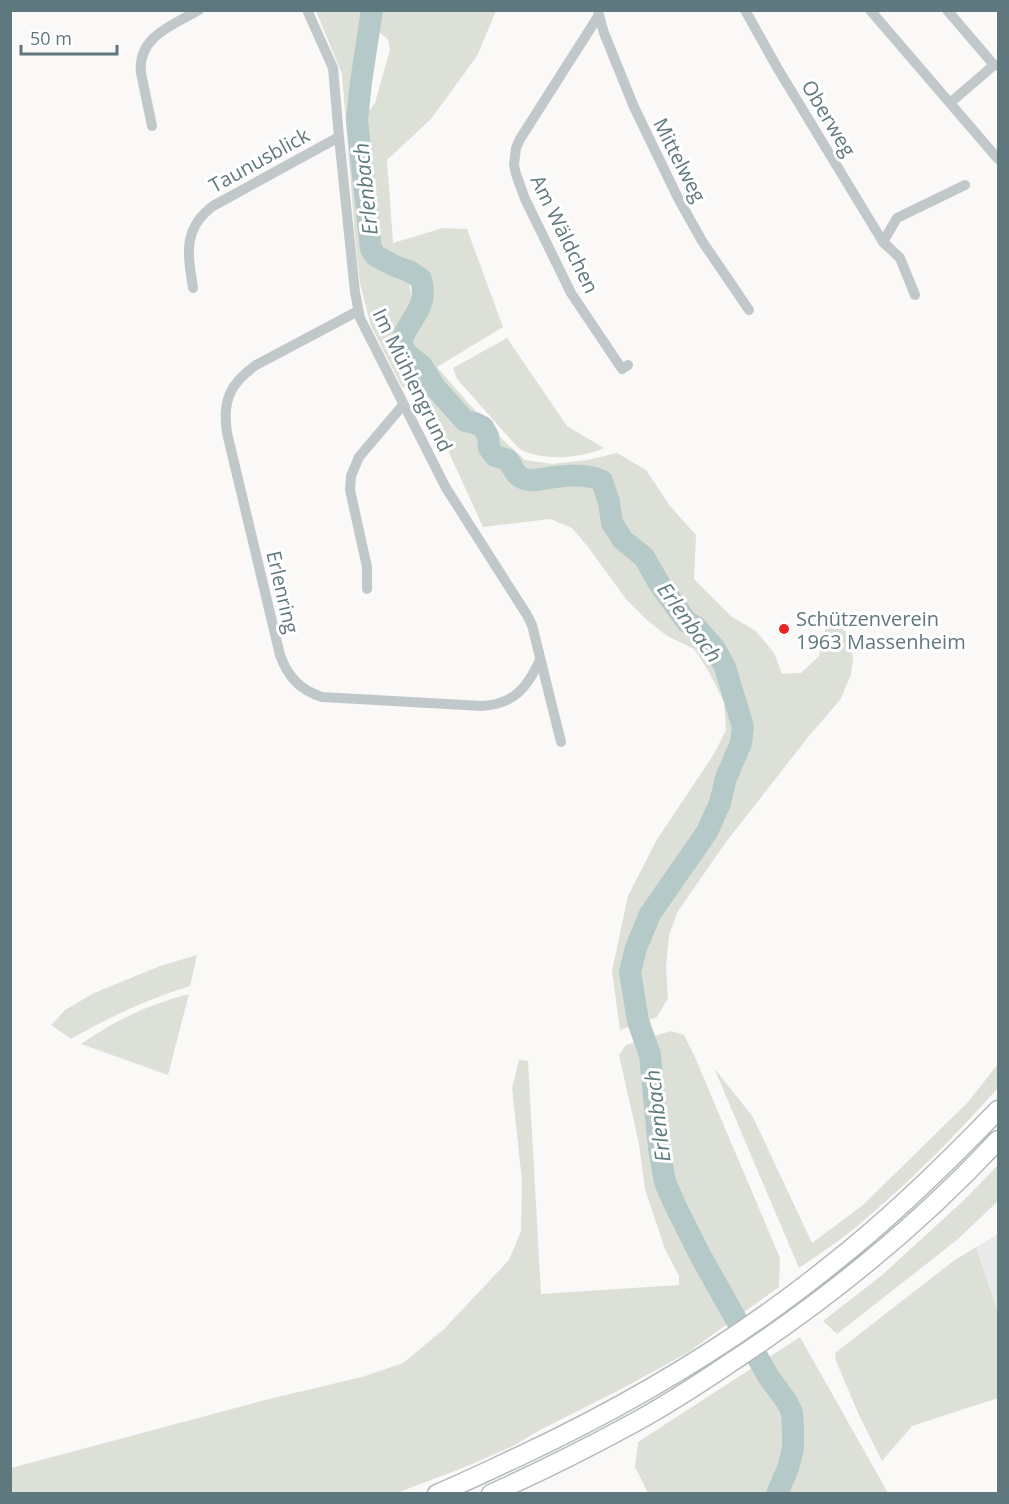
<svg xmlns="http://www.w3.org/2000/svg" width="1009" height="1504" font-family="'Open Sans',sans-serif">
	<rect width="100%" height="100%" fill="#faf9f8"/>
	<path fill="#e8e9e9" d="M998,1234V1312L976,1247Z"/>
	<path fill="#dce0d7" d="M316,11H365L355,119L365,243C374,262 391,268 408,277L412,300L405,320L395,333L412,350L409,342L411,332L426,310L428,294L426,277L414,267L392,259L381,252L375,240L365,116L375,103L380,85L390,50L388,39L376,30L378,11H496L477,56L431,119L387,160L393,243L443,228L467,229L503,327L437,367L470,405L504,441L525,460L552,464L587,460L617,453L646,470L670,506L696,535L694,579L732,617L756,631L774,653L782,674L801,673L819,656L828,619L846,632L853,658L851,675L840,700L809,736L726,842L678,911L669,935L666,967L668,998L657,1017L620,1030L612,971L628,896L656,841L714,754L726,730L724,702L709,672L694,649L667,636L647,620L626,599L588,547L572,528L550,519L483,527L424,398L411,388L402,387L371,326L367,311L360,283L356,248L342,74Z
		M507,338L567,426L604,448C582,458 547,461 524,451C520,450 516,445 513,442L457,379L453,368Z
		M197,955L190,986C148,999 109,1017 71,1039L51,1025L65,1010L94,993L160,966Z
		M189,994L168,1075L81,1044C116,1020 147,1005 189,994Z
		M671,1031L684,1035L694,1055L780,1258L779,1287L687,1353L627,1386L540,1430L513,1446L470,1465L397,1493H11V1468L269,1399L362,1377L403,1363L444,1329L509,1260L521,1231L522,1181L512,1088L519,1060L528,1061L541,1294L679,1285V1276L665,1249L645,1189L639,1144L619,1055L626,1045Z
		M998,1064V1088C954,1137 907,1185 856,1227C838,1242 818,1255 799,1268L714,1068L753,1117L812,1243L863,1205L968,1102Z
		M998,1165V1201L957,1240L837,1334L823,1321L881,1276L963,1201Z
		M976,1247L998,1312V1398L912,1426L882,1461L859,1415L836,1361L835,1353L952,1262Z
		M800,1337L888,1493H648L635,1467L638,1442Z"/>
	<g fill="none" stroke-linecap="round" stroke-linejoin="round">
		<path stroke="#b6c9c9" stroke-width="22" d="M372,10L361,82L357,120L371,249L376,256L395,266L411,272L421,279C429,309 409,317 401,342L406,353L422,366L434,386L465,421L475,423L483,427L488,436L489,448L495,456L508,460C513,467 515,475 522,478C532,483 545,478 555,477C570,475 589,474 602,481L609,502L612,523L623,540L644,557L660,585L687,622L695,626L715,649L725,667L743,727L741,743L726,778L720,803L707,832L650,914L636,948L630,972L638,1021L650,1055L659,1148L665,1182L675,1205L700,1255L768,1376L787,1402L792,1413L793,1427V1449L788,1468L777,1494"/>
		<g stroke="#b4bbbd" stroke-width="21">
			<path id="highway" d="M437,1494C465,1482 492,1469 520,1456C631,1404 737,1341 832,1264C892,1217 946,1164 998,1110
				M491,1494C537,1473 582,1451 626,1427C662,1408 696,1386 730,1363C828,1299 919,1225 998,1140"/>
		</g>
		<path stroke="#c1c8ca" stroke-width="10" d="M307,10L333,68L339,137L355,292L360,318L446,488L527,615L532,625L561,742
			M598,10L599,15L520,139L516,148L514,165L516,174L525,199L571,293L622,369L628,365
			M745,10L778,69L883,242L900,258L915,295
			M870,10L998,159
			M947,10L994,65L998,66
			M599,15L604,33L634,107L678,198L702,241L749,310
			M950,103L994,65
			M152,126L141,73C137,37 173,25 199,10
			M883,242L897,218L965,185
			M193,288C188,255 182,229 213,206L339,137
			M358,311L256,365C230,383 222,401 227,433L280,655C288,677 300,690 322,697L482,706C514,704 527,688 540,660
			M367,589V567L350,490L351,476L359,457L403,405"/>
		<use href="#highway" stroke="#fff" stroke-width="18"/>
	</g>
	<circle fill="#ec2626" stroke="#fff" stroke-width="2" cx="784" cy="629" r="6"/>
	<g text-anchor="middle" dominant-baseline="central" stroke-width="6" stroke-linejoin="round" paint-order="stroke">
		<g font-size="20" fill="#5f787e" stroke="#fff">
			<text transform="translate(829 118) rotate(59)">Oberweg</text>
			<text transform="translate(259 160) rotate(-29)">Taunusblick</text>
			<text transform="translate(680 160) rotate(63)">Mittelweg</text>
			<text transform="translate(565 234) rotate(64)">Am Wäldchen</text>
			<text transform="translate(413 380) rotate(64)">Im Mühlengrund</text>
			<text transform="translate(283 592) rotate(77)">Erlenring</text>
		</g>
		<g font-size="20" fill="#5f787e" stroke="#fff" text-anchor="start">
			<text x="796" y="618">Schützenverein<tspan x="796" dy="23">1963 Massenheim</tspan></text>
		</g>
		<g font-size="21" font-style="italic" fill="#5e7c7d" stroke="#fff">
			<text transform="translate(365 189) rotate(-96)">Erlenbach</text>
			<text transform="translate(690 622) rotate(54)">Erlenbach</text>
			<text transform="translate(657 1116) rotate(-97)">Erlenbach</text>
		</g>
	</g>
	<rect width="1009" height="1504" fill="none" stroke="#5f787e" stroke-width="24"/>
	<path d="M21 45v9h96v-9" fill="none" stroke="#5f787e" stroke-width="3"/>
	<text x="30" y="45" font-size="18" fill="#5f787e" stroke="#ffffff" stroke-width="4.5" paint-order="stroke">50 m</text>
</svg>
